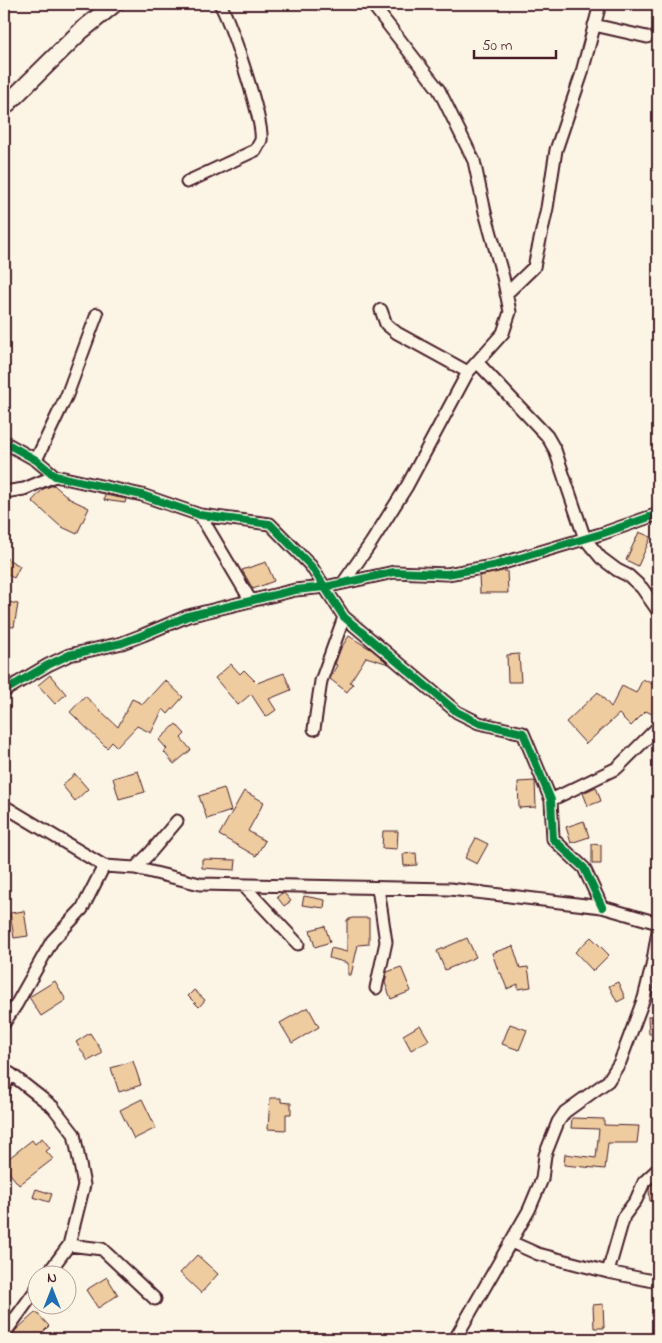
<svg xmlns="http://www.w3.org/2000/svg" width="662" height="1343" font-family="'Indie Flower',sans-serif">
	<rect width="100%" height="100%" fill="#fcf5e5"/>
	<filter id="ink" filterUnits="userSpaceOnUse"><feTurbulence type="fractalNoise" baseFrequency=".02" numOctaves="2"/><feDisplacementMap in="SourceGraphic" scale="10" xChannelSelector="R" yChannelSelector="G"/><feConvolveMatrix kernelMatrix="1 2 1 2 8 2 1 2 1" color-interpolation-filters="sRGB"/></filter>
	<g filter="url(#ink)">
		<path fill="#eecca0" stroke="#4a1f2b" d="M54,485L70,499L89,508L77,534L60,526L32,501L43,489Z
			M105,495L126,499L125,503L104,500Z
			M639,532L651,537L638,566L626,560Z
			M4,557L20,566L14,578L4,573Z
			M266,562L274,581L253,589L242,570Z
			M503,571H507L508,593H480L479,576Z
			M4,601L18,604L14,627L4,626Z
			M349,636L372,650L389,664L366,657L350,682L353,684L347,692L330,679L337,665L335,664L341,648Z
			M519,654L521,682H508L507,655Z
			M231,664L240,674L244,670L257,683L284,673L291,690L269,699L276,710L266,717L251,694L238,705L215,678Z
			M50,675L66,694L55,704L38,685Z
			M643,679L658,687V711L656,716L646,711L631,726L619,714L586,744L566,722L598,692L611,707L622,686L636,693Z
			M165,680L183,697L168,714L163,709L151,733L137,726L117,747L112,742L107,748L70,712L85,696L118,727L132,699L143,704Z
			M176,724L185,734L181,738L191,750L174,764L164,752L167,749L159,740Z
			M138,771L145,792L119,799L113,778Z
			M75,774L88,789L75,801L62,785Z
			M535,781L536,807L519,808L518,782Z
			M596,787L601,801L588,806L583,793Z
			M224,788L231,811L207,819L199,796Z
			M244,791L264,802L248,831L265,841L256,856L219,835Z
			M584,821L589,837L571,843L566,827Z
			M383,831H398L397,849L382,848Z
			M476,838L488,844L477,864L465,858Z
			M592,844L601,845V864H592Z
			M416,853L417,865L404,866L403,854Z
			M202,859L236,860L235,870L202,868Z
			M282,893H284L291,901L284,906L277,897Z
			M304,896L325,900L324,908L302,905Z
			M24,911L28,936L14,938L10,913Z
			M352,918H369V944L358,945L351,975H348V963L329,958L331,948L347,952V920Z
			M325,926L330,942L315,947L310,930Z
			M591,937L609,955L593,971L575,952Z
			M467,938L476,957L445,970L437,951Z
			M513,946L520,968L528,967L531,987L518,989V984L507,989L501,973H499L492,953Z
			M401,967L411,991L391,999L385,983L387,972Z
			M55,981L66,1000L41,1016L29,997Z
			M618,982L625,998L617,1002L609,986Z
			M194,990L205,1000L199,1007L188,996Z
			M308,1007L319,1027L292,1043L280,1023Z
			M648,1016H658V1034H649Z
			M510,1024L527,1030L519,1050L502,1044Z
			M420,1025L429,1040L411,1050L403,1035Z
			M90,1033L101,1050V1054L88,1061L76,1042Z
			M133,1061L141,1085L119,1092L111,1068Z
			M270,1098H281V1102L291,1103V1114H286V1130L268,1129Z
			M142,1099L156,1128L134,1139L120,1110Z
			M572,1118L604,1119V1125L639,1126L637,1143H608L605,1169L564,1165L565,1154L596,1158L599,1129L571,1128Z
			M42,1138L50,1148L46,1151L53,1159L19,1185L4,1166V1162L32,1140L35,1144Z
			M658,1183V1200L650,1201L649,1190L650,1186L653,1184Z
			M36,1189L52,1194L49,1202L33,1197Z
			M197,1255L218,1274L201,1293L180,1273Z
			M107,1277L118,1295L98,1308L86,1290Z
			M603,1304L604,1328H594L593,1305Z
			M36,1312L49,1326L43,1332L53,1339H9L16,1330Z"/>
		<g fill="none" stroke-linecap="round" stroke-linejoin="round">
			<g stroke="#4a1f2b" stroke-width="15">
				<path id="street" d="M594,25L647,37
					M187,182L256,150C257,147 260,143 261,140C264,122 230,21 220,4
					M506,294L534,267L547,208L556,150L581,76L600,4
					M381,310L386,324L397,333L468,372
					M478,363L547,436L555,450L585,539L601,558L617,570L629,576L642,588L658,611
					M4,442L36,460L55,476L142,495L200,515L270,524L311,566L344,617L457,712L479,723L523,733L551,800L553,839L584,868L602,907
					M36,460L67,395L97,314
					M4,492L24,489L55,476
					M200,515L251,601
					M343,583L371,543L407,486L468,372L503,333L510,312L503,277L485,212L474,161L439,90L372,4
					M4,691L48,665L69,655L122,643L143,635L188,616L295,590L325,587L394,572L447,574L493,566L604,533L658,514
					M314,729L321,681L344,617
					M551,800L617,768L658,727
					M4,806L104,866L135,868L200,884L450,889L602,907L658,923
					M135,868L150,853L177,821
					M243,885L298,944
					M376,988L386,942L378,888
					M4,1023L16,1005L52,941L82,909L104,866
					M4,1070L11,1074L53,1107L74,1134L84,1185L69,1245L46,1276
					M4,1087L11,1074
					M511,1242L538,1254L608,1272L658,1282
					M69,1245L102,1249L155,1299
					M608,1272L624,1216L636,1200L644,1182L658,1169
					M4,1334L38,1287
					M455,1339L529,1210L542,1179L545,1155L558,1122L565,1112L608,1081L620,1062L644,998L652,966L658,931"/>
			</g>
			<g stroke="#4a1f2b" stroke-width="20">
				<path id="secondary" d="M4,107L81,31L114,4"/>
			</g>
			<use href="#street" stroke="#fcf5e5" stroke-width="11"/>
			<use href="#secondary" stroke="#fcf5e5" stroke-width="16"/>
			<g stroke="#fcf5e5" stroke-width="11">
				<path id="cycleway" d="M4,442L36,460L55,476L142,495L200,515L270,524L311,566L344,617L457,712L479,723L523,733L551,800L553,839L584,868L602,907
					M4,691L48,665L69,655L122,643L143,635L188,616L295,590L325,587L394,572L447,574L493,566L604,533L658,514"/>
			</g>
			<use href="#cycleway" stroke="#00873e" stroke-width="8"/>
		</g>
	</g>
	<rect width="662" height="1343" fill="none" stroke="#fcf5e5" stroke-width="20"/>
	<rect x="10" y="10" width="642" height="1323" fill="none" stroke="#4a1f2b" stroke-width="2" filter="url(#ink)"/>
	<g transform="translate(52 1290)"><circle r="24" fill="#fcf5e5" stroke="#b59f9b"/>
	<path d="M0-4L9 19L0 12L-9 19Z" fill="#1f6fb2"/>
	<text y="-8" font-size="14" font-weight="bold" text-anchor="middle" fill="#4a1f2b">N</text>
	</g>
	<path d="M474 50v8h82v-8" fill="none" stroke="#4a1f2b" stroke-width="2.5"/>
	<text x="482" y="50" font-size="15" fill="#4a1f2b" stroke="#fcf5e5" stroke-width="4" paint-order="stroke">50 m</text>
</svg>
